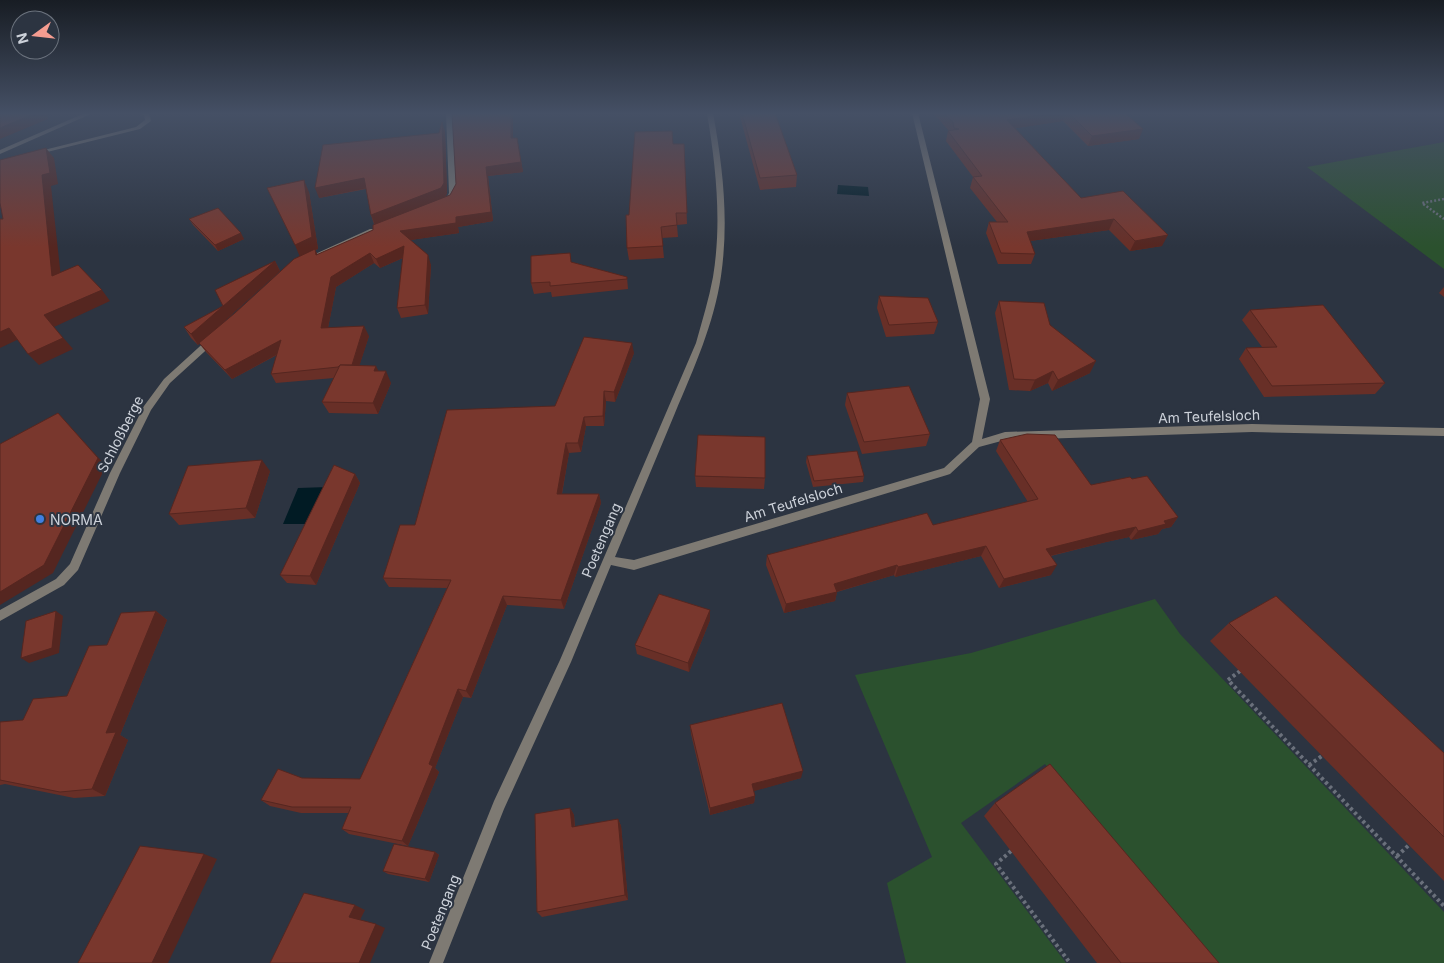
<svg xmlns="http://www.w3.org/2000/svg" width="1444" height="963" font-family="Inter,sans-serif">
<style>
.green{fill:#2b512e}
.water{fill:#011b24}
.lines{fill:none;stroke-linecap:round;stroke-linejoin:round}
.path-far1{stroke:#6a707b;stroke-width:2.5;stroke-dasharray:2 2;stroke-linecap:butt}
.path{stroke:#6a707b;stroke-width:4;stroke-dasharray:3 3;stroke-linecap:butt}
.lane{fill:#7e7a73;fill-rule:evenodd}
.street{fill:#7e7a73;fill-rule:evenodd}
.wall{fill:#682f27}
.shaded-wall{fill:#552620}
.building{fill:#79372d;stroke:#552620}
.shop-dot{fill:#3f7fe0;stroke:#2c3441;stroke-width:2}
.labels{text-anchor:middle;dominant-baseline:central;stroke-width:4;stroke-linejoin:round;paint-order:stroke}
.street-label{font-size:14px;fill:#cdd2da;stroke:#2c3441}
.poi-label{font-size:14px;fill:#cdd2da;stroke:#2c3441;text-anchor:start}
</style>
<rect width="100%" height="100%" fill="#2c3441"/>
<g class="green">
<path d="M1444,142V269L1307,167Z"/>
<path d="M1155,599L1180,634L1444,912V963H1213L1045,764L961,823L1066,963H906L887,883L932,857L855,675L971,653Z"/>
</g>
<g class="water">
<path d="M838,185L868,187L869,196L837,194Z"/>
<path d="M328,487L314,524H283L298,488Z"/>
</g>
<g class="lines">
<path class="path-far1" d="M1444,199L1422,203L1444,219"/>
<g class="path">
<path d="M1240,671L1228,680L1444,906"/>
<path d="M1309,765L1322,756"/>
<path d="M1011,851L996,864L1070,963"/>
<path d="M1397,856L1409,845"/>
</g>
<path class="lane" d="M140,113H149L151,121L140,129L35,155L32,153L136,127L145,120L144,115Z"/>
<g class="street">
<path d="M85,113H93L0,154V150Z"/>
<path d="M446,113H452L457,193L452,203H449L445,201L449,193Z"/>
<path d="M707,113H713C723,167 729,221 721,276C714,324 694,368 675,413C655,461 635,509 615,557L634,560L944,468L972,442L980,399L912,113H918L990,399L982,439L1005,432L1252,424L1444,428V436L1252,432L1005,440L979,447L950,474L947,475L634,570L611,565L571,662L504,809L443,963H429L494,801L560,660L696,343C702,321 709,299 713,277C722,222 716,167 707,113Z"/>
<path d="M370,229H376L377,231L309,262H306L302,260Z"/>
<path d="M212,337L216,340L215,342L170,383L151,410L120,473L78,570L64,585L0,621V610L56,579L70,564L110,473L144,406L164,379L209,338Z"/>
</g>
</g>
<g class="wall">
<path d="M452,113H513V138H517L523,172L488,176L493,221L458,227L459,233L410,240L431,265L428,314L401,318L397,308L403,258L380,268L374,263L336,287L328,328L369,336L359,366L379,371L391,383L378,414L329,413L322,402L334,378L276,383L271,374L277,355L232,379L206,352L199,343L198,345L191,338L184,327L223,306L275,261L280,271L211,333L235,313L300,256L309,192L318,249L315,250L318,255L373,230L374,224L371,215L366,189L319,198L439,133L442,122L445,132L447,193L445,197L450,195L456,184Z"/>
<path d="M739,113H775L797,175L796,187L760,190Z"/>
<path d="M936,113H1125L1139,139L1088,146L1063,121L1015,128L1081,198L1162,246L1130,251L1109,230L1030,241L1035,254L1031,264H998L986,233L989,222H997L970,188L973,177L946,141L948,131H949L935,115Z"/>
<path d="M673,144H684L687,224L677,225L678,237L662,238L664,258L629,260L627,248L629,215Z"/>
<path d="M189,219L244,239L218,251L193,225Z"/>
<path d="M570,253L571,262L627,277L628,289L552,297L551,292L534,294L531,283Z"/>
<path d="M1444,287V297L1439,293Z"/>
<path d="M879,296L938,322L934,334L886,337L877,308Z"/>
<path d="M999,301L1050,325L1090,373L1052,391L1048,383L1030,391L1009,390L995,313Z"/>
<path d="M1250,310L1385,383L1375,394L1264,397L1239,359L1246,348L1262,347L1242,320Z"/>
<path d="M634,353L615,402L606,401L604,426H586L581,452L569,453L562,494H599L601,503L564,609L507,605L471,698L463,697L435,768L439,772L408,846L349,834L342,829L349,813H301L270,806L261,800L302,778L360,779L447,588L389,587L383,578L415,525L555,406Z"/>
<path d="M847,393L930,434L926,446L862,454L845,405Z"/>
<path d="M1000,440L1091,485L1132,479L1178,517L1171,527L1162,529L1158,534L1131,540L1129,537L1106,542L1051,556V575L999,588L981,556L895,577L894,575L837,592L835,601L784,613L766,565L767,555L933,525L1028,502L996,451Z"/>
<path d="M807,456L864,476L863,482L813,487L806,462Z"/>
<path d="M270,471L255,518L179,525L169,514Z"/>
<path d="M355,474L360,483L316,585L287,583L280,575Z"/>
<path d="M695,476L765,478L764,489L696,487Z"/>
<path d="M710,610V620L689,672L637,654L635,645Z"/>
<path d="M156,611L167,620L120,735L128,740L105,796L74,798L5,784L0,785V722L23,720L67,696L107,645Z"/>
<path d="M1229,623L1444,753V881L1210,641Z"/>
<path d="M690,725L801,778L753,791L755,796L754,803L710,815L691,734Z"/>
<path d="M995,803L1219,963H1097L984,816Z"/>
<path d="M570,808L574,815L575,827L618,819L621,826L628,900L542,917L537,912Z"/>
<path d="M435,852L439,855L429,882L388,874L383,871Z"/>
</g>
<g class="shaded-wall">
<path d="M36,113H47L48,119L0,139V128Z"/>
<path d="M511,113H513V148L511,138Z"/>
<path d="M1054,113H1066L1063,121L1004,130L1007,120Z"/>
<path d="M442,122L445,132L447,193L445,199L375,225L371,215L441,188Z"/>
<path d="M1143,129L1139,139L1088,146L1092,136Z"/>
<path d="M517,138L523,172L488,176L493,221L458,227L459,233L404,241L400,231L456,217L486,167Z"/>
<path d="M46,148L54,158L58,184L51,186L62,287L52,276L42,175Z"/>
<path d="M364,178L368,188L319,198L315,188Z"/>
<path d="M304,180L309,192L318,249L315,250L320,259L300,257L295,245Z"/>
<path d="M1114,219L1109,230L1023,242L1027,232Z"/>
<path d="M241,233L244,239L218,251L215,245Z"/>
<path d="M1168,235L1162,246L1130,251L1135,241Z"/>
<path d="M404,246L407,256L380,268L376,259Z"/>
<path d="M370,253L374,263L336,287L326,338L321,328L331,277Z"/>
<path d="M428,255L431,265L428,314L425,305Z"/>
<path d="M275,261L280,271L198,345L191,334Z"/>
<path d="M102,290L110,301L54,327L73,349L39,365L28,354L44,315Z"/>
<path d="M364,326L369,336L356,376L352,366Z"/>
<path d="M9,328L19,339L0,348V332Z"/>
<path d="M281,340L287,349L232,379L225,370Z"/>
<path d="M632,343L634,353L615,402L614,392Z"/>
<path d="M1096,361L1090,373L1052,391L1058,380Z"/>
<path d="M376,366L382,378L374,371Z"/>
<path d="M386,371L391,383L378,414L373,403Z"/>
<path d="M1053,371L1048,383L1030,391L1035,380Z"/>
<path d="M604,391L606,401L604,426L603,416Z"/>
<path d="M58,413L106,466L53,573L0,605V592Z"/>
<path d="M584,417L586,426L581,452L578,443Z"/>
<path d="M566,443L569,453L560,503L557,494Z"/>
<path d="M262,460L270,471L255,518L246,508Z"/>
<path d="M355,474L360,483L316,585L310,576Z"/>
<path d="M599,494L601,503L564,609L561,600Z"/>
<path d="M1178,517L1171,527L1162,529L1158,534L1131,540L1138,531L1164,521Z"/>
<path d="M1136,527L1129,537L1106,542L1041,558L1046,549L1113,532Z"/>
<path d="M986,546L981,556L895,577L898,567Z"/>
<path d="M897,565L894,575L832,593L834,584Z"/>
<path d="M1057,565L1051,575L999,588L1004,579Z"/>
<path d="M837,592L835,601L784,613L786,604Z"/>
<path d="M503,596L507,605L471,698L466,691Z"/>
<path d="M710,610V620L689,672L688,663Z"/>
<path d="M56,611L63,616L59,653L29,663L21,658Z"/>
<path d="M156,611L167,620L120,735L128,740L105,796L92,789L106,733Z"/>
<path d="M458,689L463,697L435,768L439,772L408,846L402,841L429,764Z"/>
<path d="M803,771L801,778L751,792L752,784Z"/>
<path d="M755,796L754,803L710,815V808Z"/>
<path d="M570,808L574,815L575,834L572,827Z"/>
<path d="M618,819L621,826L628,900L625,895Z"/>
<path d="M435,852L439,855L429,882L425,879Z"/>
<path d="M204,854L217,859L168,963H152Z"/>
<path d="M355,905L365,910L359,922L349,917Z"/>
<path d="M376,924L385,928L370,963H359Z"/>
</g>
<g class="building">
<path d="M0,113H36L0,128Z"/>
<path d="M452,113H511V138H517L521,162L486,167L491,212L456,217V223L400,231L428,255L425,305L397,308L404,246L376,259L370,253L331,277L321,328L364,326L352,365H340L338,367L271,374L281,340L225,370L199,343L235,313L294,259L315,249L316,255L373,230V225L450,195L456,184Z"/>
<path d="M742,113H775L797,175L760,178Z"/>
<path d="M944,113H1054L1007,120L1081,198L1123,191L1168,235L1135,241L1114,219L1027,232L1035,254L1001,253L989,222H1008L973,177L982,176L948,131L959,129L954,128L953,122Z"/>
<path d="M1069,113H1125L1143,129L1092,136Z"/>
<path d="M442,122L444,183L441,188L371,215L364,178L315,188L323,145L439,133Z"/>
<path d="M672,131L673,144H684L687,213H676L677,225L661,227L663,246L627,248L626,215H629L635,132Z"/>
<path d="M46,148L50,173L42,175L52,276L78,265L102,290L44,315L63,338L28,354L9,328L0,332V219H3L0,203V160Z"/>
<path d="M304,180L312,237L295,245L267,188Z"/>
<path d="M218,208L241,233L215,245L189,219Z"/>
<path d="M570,253L571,262L627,277V279L550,286V282L531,283V256Z"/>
<path d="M275,261L191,334L184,327L223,306L215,290Z"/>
<path d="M879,296L928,298L938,322L889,325Z"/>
<path d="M999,301L1044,303L1050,325L1096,361L1058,380L1053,371L1035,380L1014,379Z"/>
<path d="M1323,305L1385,383L1272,386L1246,348L1277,347L1250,310Z"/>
<path d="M584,337L632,343L614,392L604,391L603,416L584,417L578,443H566L557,494H599L561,600L503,596L466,691L458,689L429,764L433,766L402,841L342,829L351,807H292L261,800L278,769L302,778L360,779L451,580L383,578L400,525H415L447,410L555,406Z"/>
<path d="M340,365L376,366L374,371H386L373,403L322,402Z"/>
<path d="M909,386L930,434L864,442L847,393Z"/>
<path d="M58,413L98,458L44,565L0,592V444Z"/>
<path d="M1027,434L1055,435L1091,485L1130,477L1132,479L1147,476L1178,517L1164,521L1166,524L1138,531L1136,527L1113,532L1046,549L1057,565L1004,579L986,546L898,567L897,565L834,584L837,592L786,604L767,555L927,513L933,525L1038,499L1000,440Z"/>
<path d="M698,435L765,437V478L695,476Z"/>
<path d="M857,451L864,476L814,481L807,456Z"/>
<path d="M262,460L246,508L169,514L188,466Z"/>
<path d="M334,465L355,474L310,576L280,575Z"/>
<path d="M659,594L710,610L688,663L635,645Z"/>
<path d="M1276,596L1444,753V837L1229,623Z"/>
<path d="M56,611L52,648L21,658L26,621Z"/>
<path d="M156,611L106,733L116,732L92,789L60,792L0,780V722L23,720L33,699L67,696L89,646L107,645L121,613Z"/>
<path d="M782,703L803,771L752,784L755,796L710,808L690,725Z"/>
<path d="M1050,764L1219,963H1121L995,803Z"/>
<path d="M570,808L572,827L618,819L625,895L537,912L535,814Z"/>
<path d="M394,844L435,852L425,879L383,871Z"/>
<path d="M140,846L204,854L152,963H78Z"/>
<path d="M304,893L355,905L349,917L376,924L359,963H270Z"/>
</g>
<linearGradient id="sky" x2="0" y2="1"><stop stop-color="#181d24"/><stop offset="0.46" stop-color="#455065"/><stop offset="1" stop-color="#455065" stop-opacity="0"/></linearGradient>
<rect width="1444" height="247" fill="url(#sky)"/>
<circle class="shop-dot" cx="40" cy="519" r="5"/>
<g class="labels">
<g class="street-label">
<text transform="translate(1209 416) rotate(-2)">Am Teufelsloch</text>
<text transform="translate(120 434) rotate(-63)">Schloßberge</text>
<text transform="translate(793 502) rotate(-17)">Am Teufelsloch</text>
<text transform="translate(601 540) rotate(-67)">Poetengang</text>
<text transform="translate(440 912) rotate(-68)">Poetengang</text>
</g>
<g class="poi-label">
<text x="50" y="519">NORMA</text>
</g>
</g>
<g transform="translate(35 35) rotate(255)"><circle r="24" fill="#2c3441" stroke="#6c737e"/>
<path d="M0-4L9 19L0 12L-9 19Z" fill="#f59c90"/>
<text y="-8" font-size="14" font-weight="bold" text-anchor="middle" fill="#cdd2da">N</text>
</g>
</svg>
